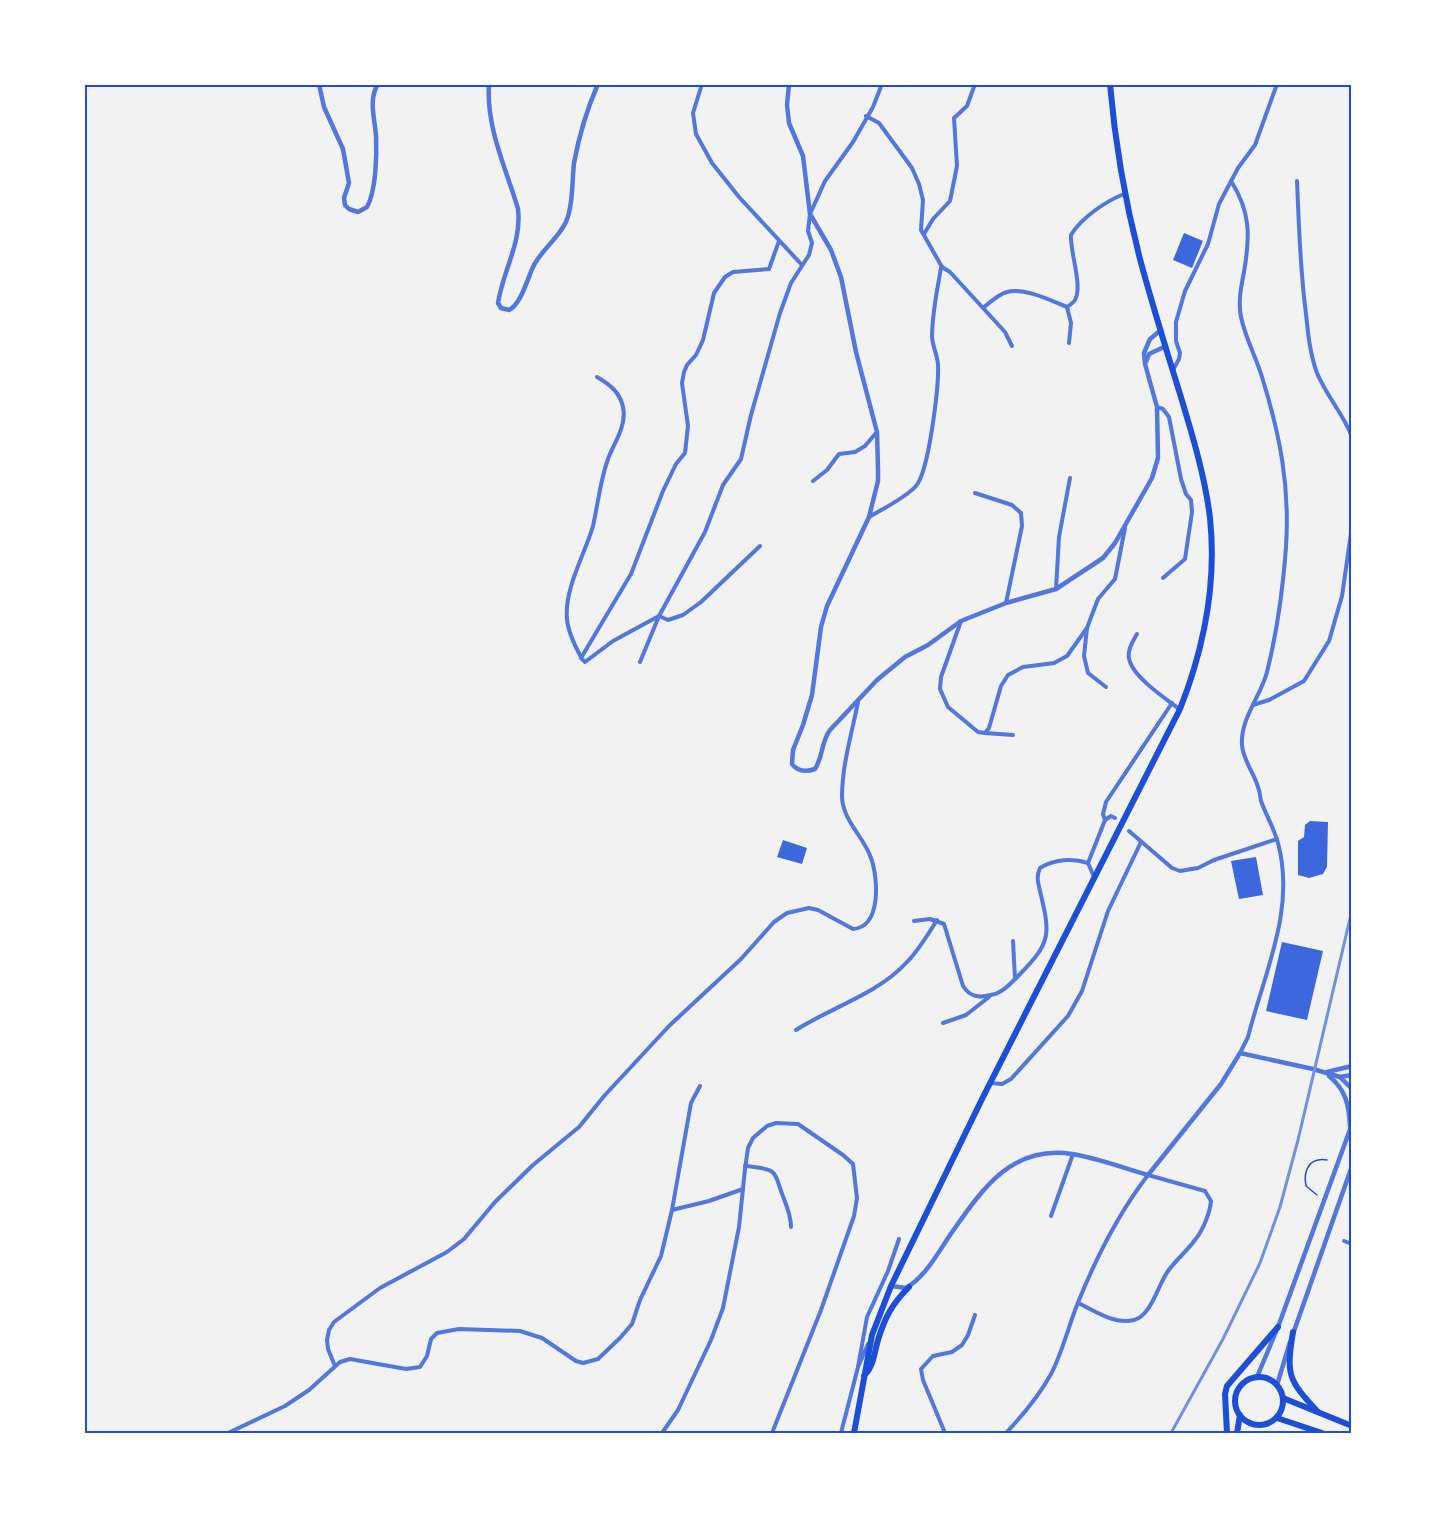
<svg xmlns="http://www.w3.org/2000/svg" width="1436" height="1517" font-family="'Golos Text',sans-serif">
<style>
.building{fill:#3d67dc}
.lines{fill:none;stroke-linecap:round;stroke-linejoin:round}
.path{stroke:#1d4ed8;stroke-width:1.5}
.minor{stroke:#5277de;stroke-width:4}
.tertiary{stroke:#5277de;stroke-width:4.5}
.primary{stroke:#1d4ed8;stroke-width:6}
.rail{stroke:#7290e2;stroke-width:3}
.neatline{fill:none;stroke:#1d4ed8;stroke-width:2}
</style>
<rect width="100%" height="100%" fill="#f2f2f2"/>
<g class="building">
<path d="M1184,233L1203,241L1192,268L1173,260Z"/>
<path d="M1310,821L1328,822L1327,867L1323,874L1309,878L1298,875V841L1304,837L1305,825Z"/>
<path d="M783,840L807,848L802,864L777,857Z"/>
<path d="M1256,857L1263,895L1239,899L1231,861Z"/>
<path d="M1282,942L1323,951L1307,1020L1266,1011Z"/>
</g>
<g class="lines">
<path class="path" d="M1317,1195L1306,1186C1303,1171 1309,1157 1327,1160"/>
<g class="minor">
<path d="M702,84L693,113L696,134L712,163L739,197L802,265"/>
<path d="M866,116L879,123L912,168L919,184L923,200L921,230L942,267"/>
<path d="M1231,181C1251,212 1250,237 1244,272C1241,287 1238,302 1241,317C1245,337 1256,357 1262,377C1280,435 1290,486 1286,547C1283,588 1277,632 1267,672C1261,696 1240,719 1242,745C1243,760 1254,773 1258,787C1260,792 1260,796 1261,801C1266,815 1274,828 1278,843C1296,910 1264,973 1248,1037L1240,1053"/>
<path d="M1297,181C1299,226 1300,270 1306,314C1308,334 1310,354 1317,373C1327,397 1343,413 1352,437"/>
<path d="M924,234L933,219L950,201L957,166L954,118L967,106L975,84"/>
<path d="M983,308L1005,332L1012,346"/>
<path d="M1069,343L1071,323L1067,307C1070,305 1073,303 1075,300C1083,286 1070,253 1071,235C1081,218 1106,201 1124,194"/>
<path d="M1173,370L1179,359L1180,353L1176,341V322L1185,291L1208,244L1219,204L1238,168L1255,145L1277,84"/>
<path d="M1157,407L1163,409L1169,417L1181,479L1186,494L1191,500L1192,512L1185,559L1163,578"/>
<path d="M813,481L827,470L839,454L855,452L865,446L876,433"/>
<path d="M975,493L1012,505L1021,513L1022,526L1006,603"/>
<path d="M869,517C884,508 904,499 916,486C929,471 939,386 938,364C937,355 933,347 932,337C932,314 937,291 941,268L942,267L950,272L983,308C990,302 999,294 1007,292C1024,287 1052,301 1067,307"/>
<path d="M760,546L701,602L683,615L668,620L659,616L613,641L585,662L581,658L631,574L663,491L676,464L685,453L688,426L682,383L684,372L687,365L696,355L703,340L714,293L725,277L733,272L769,269L779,241"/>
<path d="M1056,589L1059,537L1070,478"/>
<path d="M961,621L941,677L940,689L948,707L978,732L985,733L989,728L1001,686L1008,675L1023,667L1054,663L1067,656L1087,628"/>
<path d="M1137,634C1132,643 1126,652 1130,662C1136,679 1165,698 1179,709"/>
<path d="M581,657C575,646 568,632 567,619C564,589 585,554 593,526C598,504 600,481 608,459C614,443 627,426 623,407C620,392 609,384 597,377"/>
<path d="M640,662L659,616L705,532L723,485L741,459L751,415L780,313L791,283L809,255L812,243L808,231L810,214L825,181L853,142L873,107L882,84"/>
<path d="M1106,687L1088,673L1084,656L1087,628L1098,599L1115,579L1125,528"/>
<path d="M1253,705L1269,700L1304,681L1329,641L1342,596L1352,526"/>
<path d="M985,733L1013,735"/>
<path d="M1105,820L1103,814L1106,802L1172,703"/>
<path d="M1129,831L1172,868L1180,871L1198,868L1214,860L1277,839"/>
<path d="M1088,863L1105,820L1111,816L1115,818"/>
<path d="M914,921L930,919L944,924L963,986C970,997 979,998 991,995C1003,993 1012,982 1020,974C1052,942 1050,933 1040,891C1038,882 1036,877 1040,868C1054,859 1073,858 1088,863L1094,877"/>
<path d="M1013,941L1015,979"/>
<path d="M943,1023L966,1015L989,997"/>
<path d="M796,1030C832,1007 878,994 907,962C919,950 928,934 937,920"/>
<path d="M990,1083L1002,1084L1011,1079L1068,1016L1082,991L1108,911L1141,842"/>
<path d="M745,1166C780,1169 773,1171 784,1199C788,1209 791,1217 791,1227"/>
<path d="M672,1210L709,1201L743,1189"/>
<path d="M1051,1216L1073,1154"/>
<path d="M1344,1241L1352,1244"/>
<path d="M335,1366L328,1349L327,1340L329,1330L334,1322L380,1288L447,1252L464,1239L495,1202L533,1165L579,1127L605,1095L669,1026L741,959L774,922L787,913L809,908L818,910L853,929C882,927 878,877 871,858C864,837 843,821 842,797C842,765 852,733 858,702"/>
<path d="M858,1367L867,1317L888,1271L899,1239"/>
<path d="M228,1433L285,1406L309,1390L340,1362L350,1359L406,1369L420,1367L427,1356L431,1339L437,1333L459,1329L520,1331L542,1338L576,1361L583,1363L598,1359L620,1338L632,1324L640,1300L661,1256L672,1210L691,1103L700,1086"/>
<path d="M662,1433L678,1410L711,1340L723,1308L739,1227L745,1169L748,1148L753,1138L767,1126L776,1123L798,1124L843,1155L853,1164L857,1198L854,1216L821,1310L772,1433"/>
<path d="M841,1433L858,1367L868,1344"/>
<path d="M945,1433L923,1380L921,1369L933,1356L952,1352L962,1345L968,1335L975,1315"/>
<path d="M1006,1433C1023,1415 1039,1396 1051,1374C1062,1353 1068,1328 1077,1305C1095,1260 1118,1214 1148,1175L1205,1191L1211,1201C1210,1213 1203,1230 1195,1240C1187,1251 1176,1260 1168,1271C1158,1285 1151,1316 1134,1320C1114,1325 1096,1311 1078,1303"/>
</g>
<g class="tertiary">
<path d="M319,84L324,107L343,149L349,183L344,198L345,205L349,209L358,212L367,207C376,191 377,155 376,136C375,119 368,100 378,84"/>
<path d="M489,84C486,128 506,168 518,209C522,243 503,270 498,303L501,308L509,310C521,304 527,280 533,267C541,250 558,239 566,222C573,205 572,182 574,163C579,136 587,109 598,84"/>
<path d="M789,84L787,105L789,123L803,156L810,214L831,250L841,277L856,352L877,432L878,469V481L869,517L827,606L821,627L812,695L803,725L793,750L792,764C798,772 806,772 815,769C823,757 821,742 830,730L877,680L905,657L928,645L961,621L1006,603L1056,589L1103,558L1115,543L1152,478L1158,458L1157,407L1145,364L1144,353L1150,339L1161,330"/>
<path d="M1146,362L1149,354L1166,346"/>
<path d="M1327,1072L1352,1066"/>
<path d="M1329,1076C1346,1090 1349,1105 1350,1126"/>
<path d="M1340,1077L1352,1089"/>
<path d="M891,1286L906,1288C925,1277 938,1253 950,1235C981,1191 1011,1144 1072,1154C1098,1158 1123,1168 1148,1175L1221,1084L1240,1053L1313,1069L1340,1077L1352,1075"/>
<path d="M1293,1334L1352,1166"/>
<path d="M1257,1377L1278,1327L1352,1124"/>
<path d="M1277,1385L1290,1342"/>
</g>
<g class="primary">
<path d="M1293,1332C1286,1375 1288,1380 1318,1412"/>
<path d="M864,1376C874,1366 874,1353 878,1340C885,1317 892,1304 909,1287"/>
<circle cx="1259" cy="1401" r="24"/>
<path d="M1283,1398L1352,1426"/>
<path d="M1277,1418L1322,1433"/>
<path d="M854,1433L872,1335L891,1286L983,1097L1180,709C1204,648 1217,584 1210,518C1205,476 1192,434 1180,394C1166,349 1152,304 1140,259C1125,201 1115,143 1110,84"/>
<path d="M1227,1433L1225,1394L1227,1386L1278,1327"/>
<path d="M1237,1433L1240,1415"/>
</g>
<path class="rail" d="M1171,1433L1223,1339L1260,1263L1280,1207L1298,1140L1352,910"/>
</g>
<rect width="1436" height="1517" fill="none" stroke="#ffffff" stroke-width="171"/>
<rect x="86" y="86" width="1264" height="1346" class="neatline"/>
</svg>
